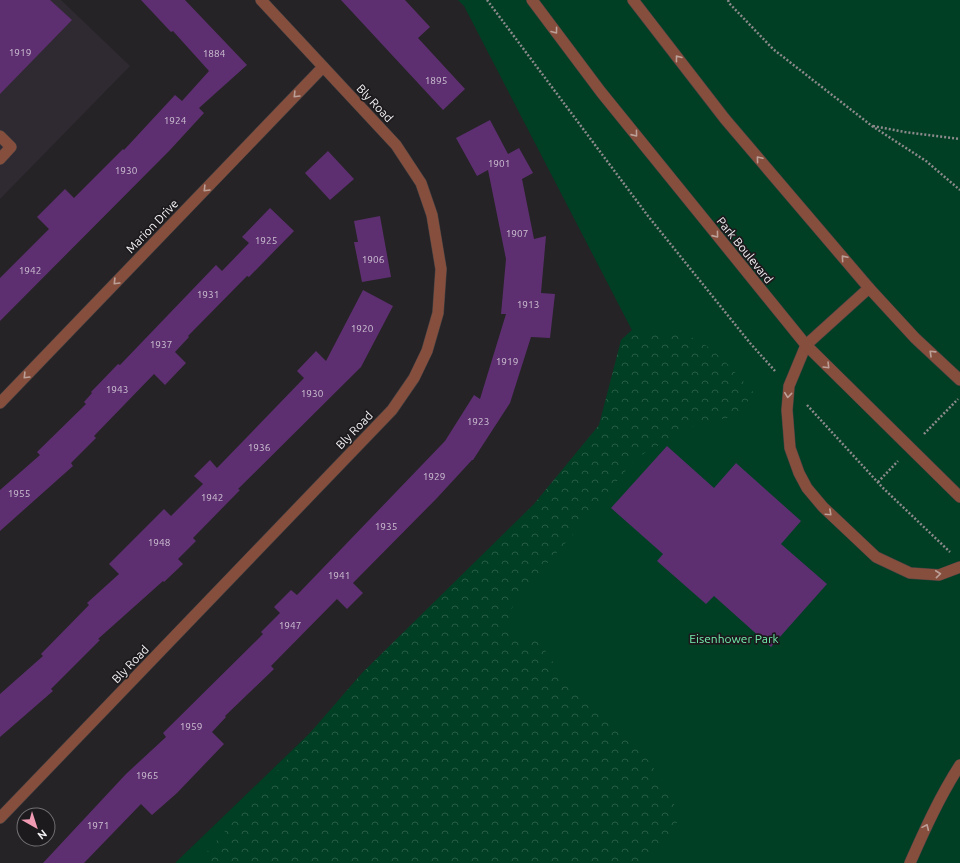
<svg xmlns="http://www.w3.org/2000/svg" width="960" height="863" font-family="Ubuntu,sans-serif">
<style>
.built{fill:#2f2931}
.green{fill:#003f24}
.forest{fill:url(#forest-crowns)}
.building{fill:#5d2f70}
.lines{fill:none;stroke-linecap:round;stroke-linejoin:round}
.service-casing{stroke:#424043;stroke-width:12}
.minor-casing{stroke:#424043;stroke-width:12}
.tertiary-casing{stroke:#424043;stroke-width:12}
.path{stroke:#8c8a8d;stroke-width:2.5;stroke-dasharray:2 2;stroke-linecap:butt}
.service{stroke:#854e3d;stroke-width:11}
.minor{stroke:#854e3d;stroke-width:11}
.tertiary{stroke:#854e3d;stroke-width:11}
.oneway{stroke:#bca098}
.labels{text-anchor:middle;dominant-baseline:central;stroke-width:3.5;stroke-linejoin:round;paint-order:stroke}
.number-label{font-size:10px;fill:#cec1d3}
.street-label{font-size:12px;fill:#f4f2f4;stroke:#1c1a1d}
.park-label{font-size:12px;fill:#74f1b0;stroke:#1c1a1d}
</style>
<defs>
<pattern id="forest-crowns" width="20" height="18" patternUnits="userSpaceOnUse"><rect width="20" height="18" fill="#003f24"/><path d="M2 6a3 3 0 1 1 6 0M12 15a3 3 0 1 1 6 0" fill="none" stroke="#265b44"/></pattern>
</defs>
<rect width="100%" height="100%" fill="#252326"/>
<path class="built" d="M0,0H61L130,66L0,199Z"/>
<path class="green" d="M458,0H960V863H175L664,392L464,6Z"/>
<path class="forest" d="M632,330C649,331 677,331 693,338C717,349 736,374 754,393L737,416L697,424L636,458L577,530L515,599L505,631L521,640H538L561,674L633,739L673,796L677,824L664,847L645,863H200V860L362,673L534,504L599,425L621,340Z"/>
<g class="building">
<path d="M0,0H50L72,20L0,94Z"/>
<path d="M141,0H185L247,65L199,108L204,113L170,150L0,321V278L49,229L37,217L65,189L74,198L123,149L124,150L175,95L182,101L209,71L173,31L171,32Z"/>
<path d="M341,0H405L430,27L418,38L465,89L443,110Z"/>
<path d="M490,120L508,154L519,148L533,173L522,179L534,239L546,236L541,293L555,294L550,338L531,337L510,403L473,460H472L437,498L353,583L363,593L347,609L337,599L271,666L274,669L225,716L226,717L212,732L224,744L177,793L152,815L141,804L84,863H43L126,774L166,737L163,733L263,634L261,632L280,613L274,607L291,590L297,595L445,441L474,395L480,399L506,314H501L506,259L488,170L477,176L456,138Z"/>
<path d="M328,151L354,179L330,200L305,173Z"/>
<path d="M270,208L294,231L249,277L247,276L188,336L189,337L175,352L186,363L165,385L154,374L94,436L96,438L71,463L73,466L0,531V490L40,455L37,452L86,404L84,402L92,393L91,392L118,364L120,365L216,265L222,271L249,243L242,237Z"/>
<path d="M380,216L391,277L362,282L354,242H358L354,221Z"/>
<path d="M363,290L393,306L361,367L238,489L240,490L193,538L196,541L178,559L183,564L164,582L163,581L98,639L100,640L51,689L53,691L0,737V694L43,656L41,654L89,605L87,603L119,574L109,564L164,509L171,516L203,484L194,476L210,460L217,468L304,378L297,371L316,351L326,361Z"/>
<path d="M667,446L714,488L736,463L801,521L781,544L827,584L771,647L714,596L706,604L657,561L663,554L611,508Z"/>
</g>
<g class="lines">
<defs>
<g id="service">
<path d="M0,136L11,147L0,159"/>
<path d="M806,345L789,386L787,410L790,448L799,473L807,488L823,507L876,557L910,573L939,575L960,567"/>
<path d="M910,863C925,829 940,796 960,765"/>
</g>
<g id="minor">
<path d="M806,345L869,288"/>
<path d="M0,403L323,67"/>
<path d="M0,818L392,410L414,378L427,351L438,313L441,269L432,215L421,183L396,145L261,0"/>
</g>
<g id="tertiary">
<path d="M532,0L601,92L806,345L960,497"/>
<path d="M633,0L725,119L869,288L915,338L960,380"/>
</g>
</defs>
<use href="#service" class="service-casing"/>
<use href="#minor" class="minor-casing"/>
<use href="#tertiary" class="tertiary-casing"/>
<g class="path">
<path d="M487,0L648,216L750,343L775,371"/>
<path d="M728,0L729,3L773,49L872,126L926,161L960,190"/>
<path d="M873,126L905,132L960,139"/>
<path d="M807,405L883,488L950,552"/>
<path d="M924,434L958,399"/>
<path d="M878,482L898,461"/>
</g>
<use href="#service" class="service"/>
<use href="#minor" class="minor"/>
<use href="#tertiary" class="tertiary"/>
</g>
<defs><path id="oneway-chevron" d="M-2-3.5L2.5 0L-2 3.5" fill="none" stroke-width="1.6" stroke-linecap="round" stroke-linejoin="round"/></defs>
<g class="oneway">
<use href="#oneway-chevron" transform="translate(555 31) rotate(53)"/>
<use href="#oneway-chevron" transform="translate(678 58) rotate(-128)"/>
<use href="#oneway-chevron" transform="translate(296 95) rotate(134)"/>
<use href="#oneway-chevron" transform="translate(635 134) rotate(51)"/>
<use href="#oneway-chevron" transform="translate(759 159) rotate(-130)"/>
<use href="#oneway-chevron" transform="translate(206 189) rotate(134)"/>
<use href="#oneway-chevron" transform="translate(716 235) rotate(51)"/>
<use href="#oneway-chevron" transform="translate(844 258) rotate(-131)"/>
<use href="#oneway-chevron" transform="translate(116 282) rotate(134)"/>
<use href="#oneway-chevron" transform="translate(932 353) rotate(-136)"/>
<use href="#oneway-chevron" transform="translate(827 366) rotate(45)"/>
<use href="#oneway-chevron" transform="translate(26 376) rotate(134)"/>
<use href="#oneway-chevron" transform="translate(788 395) rotate(96)"/>
<use href="#oneway-chevron" transform="translate(829 513) rotate(43)"/>
<use href="#oneway-chevron" transform="translate(938 574) rotate(-6)"/>
<use href="#oneway-chevron" transform="translate(926 827) rotate(-66)"/>
</g>
<g class="labels">
<g class="number-label">
<text x="20" y="52">1919</text>
<text x="214" y="53">1884</text>
<text x="436" y="80">1895</text>
<text x="175" y="120">1924</text>
<text x="499" y="163">1901</text>
<text x="126" y="170">1930</text>
<text x="517" y="233">1907</text>
<text x="266" y="240">1925</text>
<text x="373" y="259">1906</text>
<text x="30" y="270">1942</text>
<text x="208" y="294">1931</text>
<text x="528" y="304">1913</text>
<text x="362" y="328">1920</text>
<text x="161" y="344">1937</text>
<text x="507" y="361">1919</text>
<text x="117" y="389">1943</text>
<text x="312" y="393">1930</text>
<text x="478" y="421">1923</text>
<text x="259" y="447">1936</text>
<text x="434" y="476">1929</text>
<text x="19" y="493">1955</text>
<text x="212" y="497">1942</text>
<text x="386" y="526">1935</text>
<text x="159" y="542">1948</text>
<text x="339" y="575">1941</text>
<text x="290" y="625">1947</text>
<text x="191" y="726">1959</text>
<text x="147" y="775">1965</text>
<text x="98" y="825">1971</text>
</g>
<g class="street-label">
<text transform="translate(375 103) rotate(47)">Bly Road</text>
<text transform="translate(152 226) rotate(-46)">Marion Drive</text>
<text transform="translate(745 250) rotate(51)">Park Boulevard</text>
<text transform="translate(354 430) rotate(-46)">Bly Road</text>
<text transform="translate(130 664) rotate(-46)">Bly Road</text>
</g>
<g class="park-label">
<text x="734" y="638">Eisenhower Park</text>
</g>
</g>
<g transform="translate(36 827) rotate(141)"><circle r="19" fill="#1c1a1d" stroke="#727073"/>
<path d="M0-3L7 15L0 10L-7 15Z" fill="#f19ab3"/>
<text y="-6" font-size="11" font-weight="bold" text-anchor="middle" fill="#f4f2f4">N</text>
</g>
</svg>
